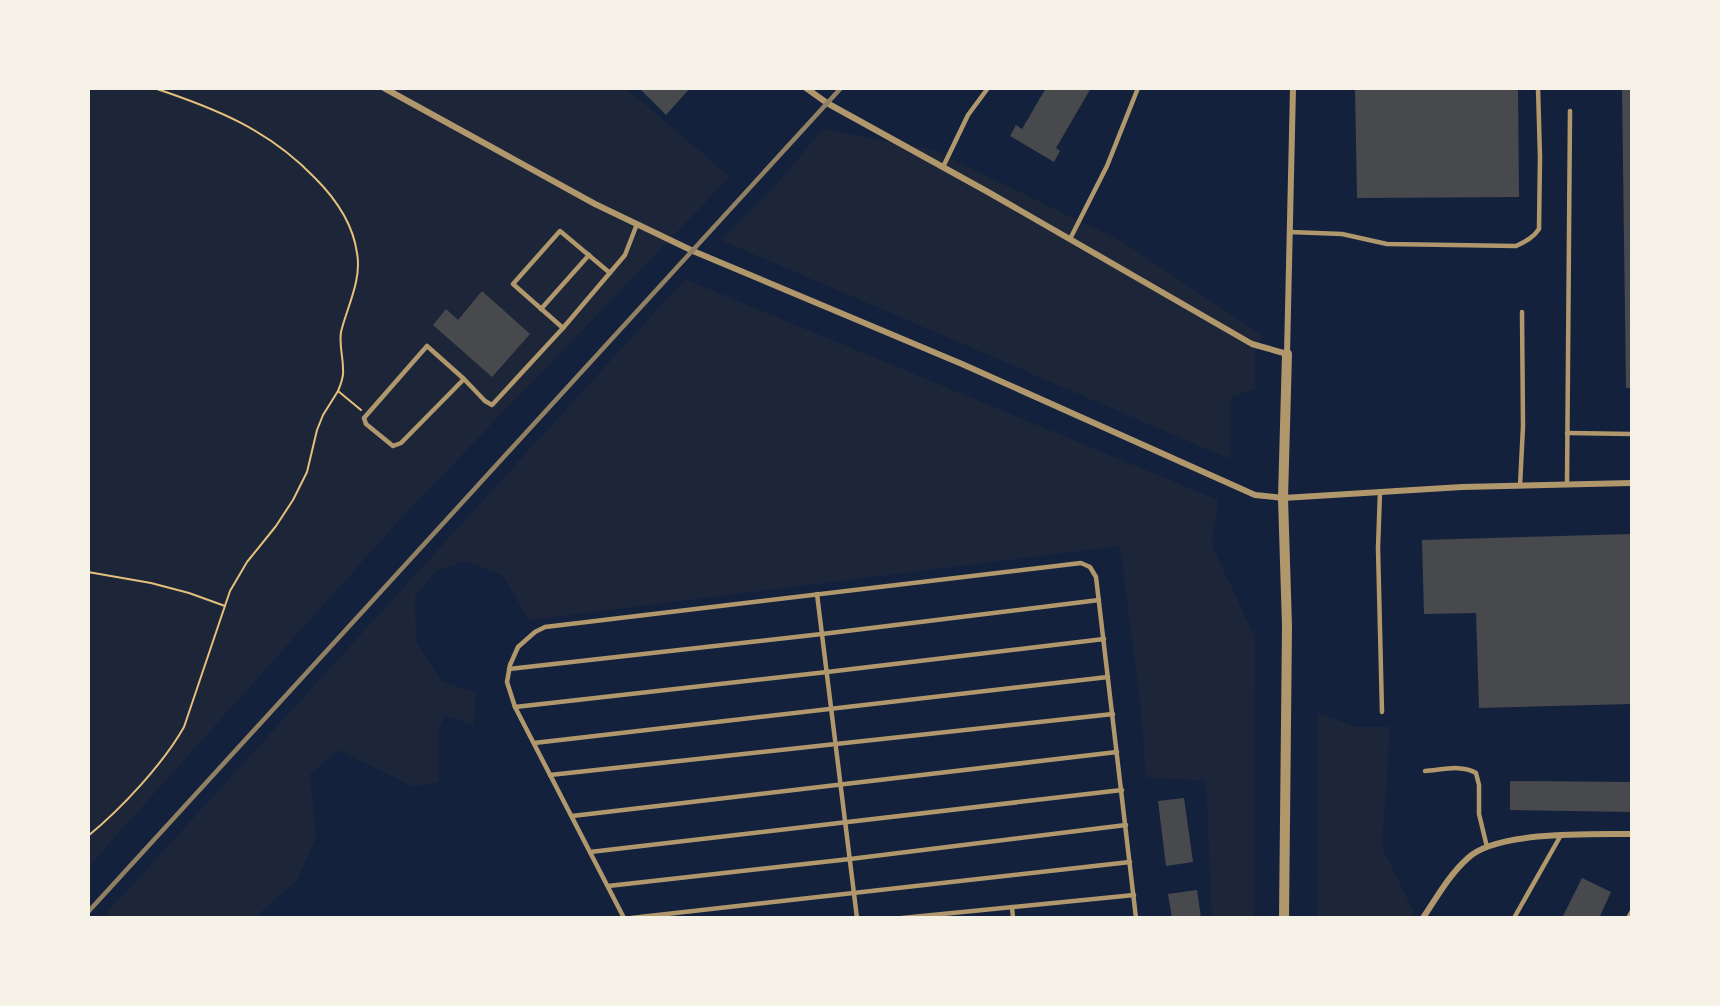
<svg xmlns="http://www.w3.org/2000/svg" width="1720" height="1006" font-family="'Fira Sans Condensed',sans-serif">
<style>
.green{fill:#1d2539}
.building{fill:#48494c}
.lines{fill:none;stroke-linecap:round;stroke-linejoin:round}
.path{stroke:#e5c07b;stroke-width:2}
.service{stroke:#b1986c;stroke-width:4.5}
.minor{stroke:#b1986c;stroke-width:6}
.tertiary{stroke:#b1986c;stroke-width:10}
.rail{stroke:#918062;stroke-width:4.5}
</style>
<rect width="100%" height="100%" fill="#14213d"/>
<g class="green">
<path d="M89,89H627L730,177L405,514L89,866Z"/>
<path d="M823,129L933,150L1123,242L1263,336L1255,351V389L1231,397L1230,459L721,240L776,185Z"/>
<path d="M685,279L1218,500L1212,545L1255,638L1254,917H1212L1206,781L1146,777L1141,710L1120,546L529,620L502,575L465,561L436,571L415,596L416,641L441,681L476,693L473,725L445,715L438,730L439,781L414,787L338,750L310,774L316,838L297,880L255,917H103Z"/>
<path d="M1318,713L1356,727H1390L1382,847L1416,917H1318Z"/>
</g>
<g class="building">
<path d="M639,88H690L666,115Z"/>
<path d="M1046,88H1091L1056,148L1060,151L1054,162L1010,136L1016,125L1022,129Z"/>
<path d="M1355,88H1518L1519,197L1357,198Z"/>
<path d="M1622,88H1632V388H1626Z"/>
<path d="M482,291L530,334L492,377L433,325L446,309L458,320Z"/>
<path d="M1632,534V704L1479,708L1476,613L1424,614L1422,540Z"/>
<path d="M1510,781L1632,782V812L1510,810Z"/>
<path d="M1184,798L1193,862L1166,866L1158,801Z"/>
<path d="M1582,878L1611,892L1599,918H1562Z"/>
<path d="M1197,890L1201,918H1172L1168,894Z"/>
</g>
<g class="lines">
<g class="path">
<path d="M154,88C217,109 269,130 315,178C335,198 353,224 357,253C362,280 347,307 341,332C339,345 343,356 343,369C344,376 341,384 338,391L361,410"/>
<path d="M88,572L151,583L189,593L225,606"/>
<path d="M88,836C122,808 163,764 184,727L230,591L247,562L276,526L293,500L307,472L317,430L323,415L338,391"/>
</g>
<g class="service">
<path d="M943,167L968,115L988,88"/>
<path d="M1290,232L1342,234L1387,244L1516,246C1526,241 1533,238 1539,229L1540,157L1538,88"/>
<path d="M1070,239L1107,166L1138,88"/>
<path d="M610,273L560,231L513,284L563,328L625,255L637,224"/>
<path d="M541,309L589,255"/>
<path d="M464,379L401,443L393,446L366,424L364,418L427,346L464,379L485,401L492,405L563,328"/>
<path d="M1567,433L1632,434"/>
<path d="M1567,485L1570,111"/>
<path d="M1520,486L1523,426L1522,312"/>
<path d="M1380,492L1378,548L1382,712"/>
<path d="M817,594L857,918"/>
<path d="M509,669L822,634L1099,600"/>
<path d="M515,707L827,672L1104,639"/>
<path d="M534,743L1108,677"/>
<path d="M1425,771C1441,770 1462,764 1476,773L1479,785V814L1487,847"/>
<path d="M550,775L1113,714"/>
<path d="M572,816L1117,752"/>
<path d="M590,852L1122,790"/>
<path d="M608,886L850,859L1126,825"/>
<path d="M1012,907L1013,918"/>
<path d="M624,918L515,707L507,682L510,665L518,647L535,632L545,627L1081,563L1090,567L1096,577L1136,918"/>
<path d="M631,918L1130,862"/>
<path d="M902,918L1134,895"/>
<path d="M1514,918L1561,835"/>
<path d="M1628,918L1632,911"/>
</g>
<g class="minor">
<path d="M384,88L595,204L693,251L962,364L1255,495L1283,498L1462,487L1632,483"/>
<path d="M806,88L827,103L988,192L1252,344L1287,354L1293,88"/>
<path d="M1423,918C1437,897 1449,875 1468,858C1496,831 1593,834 1632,834"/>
</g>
<path class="tertiary" d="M1284,918L1287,626L1283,498L1287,354"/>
<path class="rail" d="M88,912L841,88"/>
</g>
<rect width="1720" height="1006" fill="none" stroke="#f6f1e7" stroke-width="180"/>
</svg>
